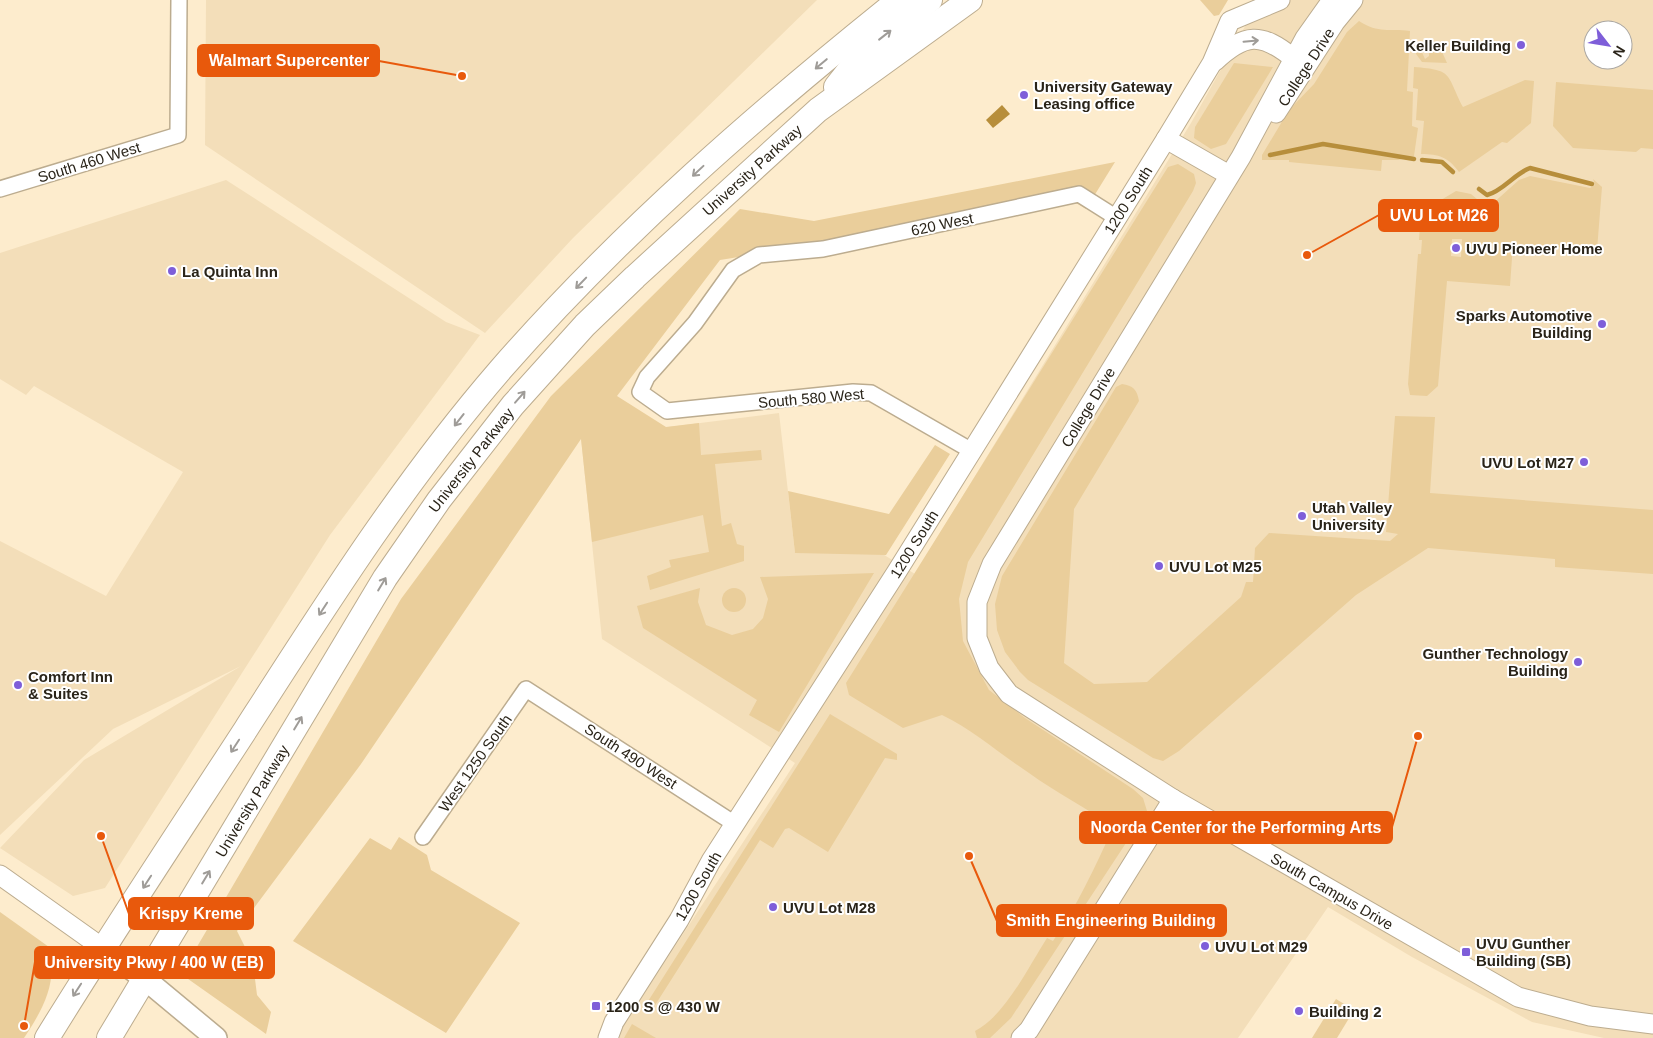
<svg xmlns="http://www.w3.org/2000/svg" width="1653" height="1038" font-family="Arial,sans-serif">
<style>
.built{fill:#f3deb9;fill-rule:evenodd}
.green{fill:#eace9b;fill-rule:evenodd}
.water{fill:#b78e3b}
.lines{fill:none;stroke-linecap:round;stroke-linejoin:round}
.stream{stroke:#b78e3b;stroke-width:4.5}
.minor-casing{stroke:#bcac8f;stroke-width:18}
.tertiary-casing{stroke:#bcac8f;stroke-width:21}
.secondary-casing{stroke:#bcac8f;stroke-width:24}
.primary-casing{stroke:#bcac8f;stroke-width:26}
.minor{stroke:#fff;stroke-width:15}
.tertiary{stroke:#fff;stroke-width:19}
.secondary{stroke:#fff;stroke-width:21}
.primary{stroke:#fff;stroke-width:24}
.oneway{stroke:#9f9c98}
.poi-dot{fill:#7e5ed9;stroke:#fff;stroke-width:2}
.labels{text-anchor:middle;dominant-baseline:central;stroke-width:4;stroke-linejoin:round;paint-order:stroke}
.poi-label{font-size:15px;font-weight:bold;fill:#2a2419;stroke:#fff;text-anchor:start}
.street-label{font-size:15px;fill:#2a2419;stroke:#fff}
.leader{fill:none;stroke:#e8590c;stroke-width:2}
.callout-dot{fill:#e8590c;stroke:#fff;stroke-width:2}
.callout{fill:#e8590c;stroke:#e8590c;stroke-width:2}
.callout-label{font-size:16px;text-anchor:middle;font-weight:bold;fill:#fff}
</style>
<rect width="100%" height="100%" fill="#fdeccd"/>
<g class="built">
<path d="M206,0H817L573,238L485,333L205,145Z"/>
<path d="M1278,0H1653V1038H1604L1532,1022L1412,957L1328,907L1238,1038H615L795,763L602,639L581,438L779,413L795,553H881L915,574L1191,123L1248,21ZM1593,30H1623V60H1593Z"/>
<path d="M226,180L446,322L480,335L330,535L105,888L73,896L0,848L84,760L241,666L113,729L0,835V541L106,596L183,472L34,386L26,395L0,379V253Z"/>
</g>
<g class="green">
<path d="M1200,0H1228L1219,15L1214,16Z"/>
<path d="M1359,21C1379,34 1389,28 1410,31L1407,91L1413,92L1412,126L1418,128L1414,156L1398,160H1382L1381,171L1289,162V160H1262V155L1289,110L1314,84L1347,32Z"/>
<path d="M1417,41L1425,59L1429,56V52L1438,49L1439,45L1447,63L1422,62L1416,54Z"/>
<path d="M1234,63L1273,67L1226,144L1211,149L1194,138L1195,127Z"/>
<path d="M1414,67C1454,70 1446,74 1463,107L1525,80L1534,81L1531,123L1507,143L1502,142L1459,172C1448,157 1439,154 1421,154L1424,121L1416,120L1418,89L1413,88Z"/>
<path d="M1556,82L1653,90V149L1641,148L1636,152L1573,148L1553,126Z"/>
<path d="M1115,162L1086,209L1076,203L720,260L617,396L666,427L699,423L701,455L761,450L762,460L715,464L722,526L731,523L737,544L744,546V561L650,590L647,576L671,567L669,560L709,552L703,515L592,542L581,439L361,764L237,931L253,963L257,995L271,1012L266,1034L181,974L401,599L551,396L740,209L814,221Z"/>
<path d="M1178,164L1194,174L1196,183L1193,191L968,562L959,599L963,641L989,690L1025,718L1133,789L1143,798L1147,811L1011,1018L990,1038H977L975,1031C1005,1016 1029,966 1047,938L1053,941C1077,906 1095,867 1113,828C1087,807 1056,793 1029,773C1000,754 973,730 942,715L903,728L849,695L846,683L1168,167Z"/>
<path d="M1530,176L1590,188L1595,185L1593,179L1602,187L1597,250L1513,244L1510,286L1447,281L1438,386L1427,396L1410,395L1408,384L1418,254H1421L1422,240H1419L1421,212L1456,191L1471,194L1484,205H1491L1519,180ZM1452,239H1462L1461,257L1451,256Z"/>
<path d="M1122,384C1133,386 1137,389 1139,401L1074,509L1064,663L1094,684L1147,682L1241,597L1246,582H1253L1255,548L1269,533L1390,541L1398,534L1386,532L1395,416L1435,417L1430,493L1653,510V574L1555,567V559L1428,548L1356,595L1179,751L1163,761L1153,758L1028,680L1020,672L1005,652L997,630L995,604L1002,576L1116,387Z"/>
<path d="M935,445L950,454L886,555L795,553L788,491L889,514Z"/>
<path d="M874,573L779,732L749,715L757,700L643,628L637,606L700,588L698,602L706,625L732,635L753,629L763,618L768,599L760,577Z"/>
<circle cx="734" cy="600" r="12"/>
<path d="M830,714L897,754V760L885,758L828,852L789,828L785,829L773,848L760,840L652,1010L645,1006Z"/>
<path d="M399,837L427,855L431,870L520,923L446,1033L293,941L370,838L391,850Z"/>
<path d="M0,912L49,947C58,983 43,1009 24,1038H0Z"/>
<path d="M1336,999L1354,1010L1337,1038H1312Z"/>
<path d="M632,1024L656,1038H624Z"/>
</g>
<path class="water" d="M1002,105L1010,114L993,128L986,120Z"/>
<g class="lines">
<g class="stream">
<path d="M1270,155L1323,144L1414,159"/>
<path d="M1422,160L1442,162L1453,172"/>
<path d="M1479,189L1487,195C1503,191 1514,174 1530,168L1592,184"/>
</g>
<defs>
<g id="minor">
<path d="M0,189L178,135L179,0"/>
<path d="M972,451L871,393L853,392L667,411L640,392L647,377L695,323L733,270L759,255L823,249L1079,194L1117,218"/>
<path d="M423,837L526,689L735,824"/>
</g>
<g id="tertiary">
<path d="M1332,0L1305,38L1241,157L992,564L977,602V638L989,668L1009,694L1173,799L1518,997L1590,1016L1653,1024"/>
<path d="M1215,61C1245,33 1261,32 1293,58"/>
<path d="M1276,113L1335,22L1353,0"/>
<path d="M1166,139L1229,175"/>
<path d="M0,875L104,949"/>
<path d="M608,1038L614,1022L679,920L711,861L896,573L1166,139L1212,63L1230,21L1280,0"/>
<path d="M1021,1038L1029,1030L1173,799"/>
</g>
<path id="secondary" d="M104,949L145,979L216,1038"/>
<g id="primary">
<path d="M836,87L866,49L930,0"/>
<path d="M47,1038C111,934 179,832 246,729C325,606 404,481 501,369C620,233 758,113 899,0"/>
<path d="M109,1038L385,578L439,500L513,405L585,325L635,277L818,110L970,0"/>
</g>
</defs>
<use href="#minor" class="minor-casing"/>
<use href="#tertiary" class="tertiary-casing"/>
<use href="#secondary" class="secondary-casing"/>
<use href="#primary" class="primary-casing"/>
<use href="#minor" class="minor"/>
<use href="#tertiary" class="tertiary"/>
<use href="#secondary" class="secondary"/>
<use href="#primary" class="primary"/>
</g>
<defs><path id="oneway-shaft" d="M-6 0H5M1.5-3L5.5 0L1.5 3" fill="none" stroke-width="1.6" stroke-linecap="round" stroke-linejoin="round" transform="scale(1.25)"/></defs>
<g class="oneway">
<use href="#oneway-shaft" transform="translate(885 35) rotate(-38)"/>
<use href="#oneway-shaft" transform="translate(1251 41) rotate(-5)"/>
<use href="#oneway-shaft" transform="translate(821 64) rotate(140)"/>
<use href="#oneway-shaft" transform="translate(698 171) rotate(137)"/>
<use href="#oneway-shaft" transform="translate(581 283) rotate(134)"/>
<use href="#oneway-shaft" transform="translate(520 397) rotate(-49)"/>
<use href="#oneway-shaft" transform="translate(459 420) rotate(128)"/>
<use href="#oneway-shaft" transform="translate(382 584) rotate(-59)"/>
<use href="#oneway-shaft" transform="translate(323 609) rotate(123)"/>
<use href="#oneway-shaft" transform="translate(298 723) rotate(-59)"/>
<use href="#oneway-shaft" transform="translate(235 746) rotate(123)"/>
<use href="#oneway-shaft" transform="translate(206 877) rotate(-59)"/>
<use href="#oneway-shaft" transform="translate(147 882) rotate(123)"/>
<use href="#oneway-shaft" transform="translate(77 990) rotate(123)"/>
</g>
<g class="poi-dot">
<circle cx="1521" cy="45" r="5"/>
<circle cx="1024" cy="95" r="5"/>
<circle cx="1456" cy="248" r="5"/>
<circle cx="172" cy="271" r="5"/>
<circle cx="1602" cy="324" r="5"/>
<circle cx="1584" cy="462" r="5"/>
<circle cx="1302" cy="516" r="5"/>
<circle cx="1159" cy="566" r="5"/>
<circle cx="1578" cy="662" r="5"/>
<circle cx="18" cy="685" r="5"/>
<circle cx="773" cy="907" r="5"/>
<circle cx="1205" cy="946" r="5"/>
<rect x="1461" y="947" width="10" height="10" rx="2.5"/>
<rect x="591" y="1001" width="10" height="10" rx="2.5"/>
<circle cx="1299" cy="1011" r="5"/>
</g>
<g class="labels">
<g class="poi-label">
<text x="1511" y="45" text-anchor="end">Keller Building</text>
<text x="1034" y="86">University Gateway<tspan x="1034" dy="17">Leasing office</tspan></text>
<text x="1466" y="248">UVU Pioneer Home</text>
<text x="182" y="271">La Quinta Inn</text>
<text x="1592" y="315" text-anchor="end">Sparks Automotive<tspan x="1592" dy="17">Building</tspan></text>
<text x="1574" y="462" text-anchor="end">UVU Lot M27</text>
<text x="1312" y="507">Utah Valley<tspan x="1312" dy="17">University</tspan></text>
<text x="1169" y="566">UVU Lot M25</text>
<text x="1568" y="653" text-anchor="end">Gunther Technology<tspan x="1568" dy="17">Building</tspan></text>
<text x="28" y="676">Comfort Inn<tspan x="28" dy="17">&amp; Suites</tspan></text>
<text x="783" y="907">UVU Lot M28</text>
<text x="1476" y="943">UVU Gunther<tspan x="1476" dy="17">Building (SB)</tspan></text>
<text x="1215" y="946">UVU Lot M29</text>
<text x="606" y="1006">1200 S @ 430 W</text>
<text x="1309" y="1011">Building 2</text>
</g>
<g class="street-label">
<text transform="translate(1306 67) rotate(-57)">College Drive</text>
<text transform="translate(89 162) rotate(-17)">South 460 West</text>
<text transform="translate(752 170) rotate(-42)">University Parkway</text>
<text transform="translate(1128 200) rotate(-58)">1200 South</text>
<text transform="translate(942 224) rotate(-12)">620 West</text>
<text transform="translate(811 398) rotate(-5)">South 580 West</text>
<text transform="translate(1088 407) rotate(-59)">College Drive</text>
<text transform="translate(471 460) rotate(-52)">University Parkway</text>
<text transform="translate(914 544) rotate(-58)">1200 South</text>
<text transform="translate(631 756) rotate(33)">South 490 West</text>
<text transform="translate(475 763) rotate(-55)">West 1250 South</text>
<text transform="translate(252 801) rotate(-59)">University Parkway</text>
<text transform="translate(698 886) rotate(-60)">1200 South</text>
<text transform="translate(1332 891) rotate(30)">South Campus Drive</text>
</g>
</g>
<path class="leader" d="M462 76L379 61M1307 255L1379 215M1418 736L1392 827M101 836L129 914M969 856L997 921M24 1026L35 962"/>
<g class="callout-dot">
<circle cx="462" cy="76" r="5"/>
<circle cx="1307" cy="255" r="5"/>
<circle cx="1418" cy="736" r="5"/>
<circle cx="101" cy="836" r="5"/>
<circle cx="969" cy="856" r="5"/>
<circle cx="24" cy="1026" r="5"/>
</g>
<g class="callout">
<rect x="198" y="45" width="181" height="31" rx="5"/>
<rect x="1379" y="200" width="119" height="31" rx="5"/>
<rect x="1080" y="812" width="312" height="31" rx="5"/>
<rect x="129" y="898" width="124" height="31" rx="5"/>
<rect x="997" y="905" width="229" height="31" rx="5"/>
<rect x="35" y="947" width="239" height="31" rx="5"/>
</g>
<g class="callout-label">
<text x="289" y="66">Walmart Supercenter</text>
<text x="1439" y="221">UVU Lot M26</text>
<text x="1236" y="833">Noorda Center for the Performing Arts</text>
<text x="191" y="919">Krispy Kreme</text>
<text x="1111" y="926">Smith Engineering Building</text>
<text x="154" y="968">University Pkwy / 400 W (EB)</text>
</g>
<g transform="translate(1608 45) rotate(121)"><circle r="24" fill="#ffffff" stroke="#aaa7a3"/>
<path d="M0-4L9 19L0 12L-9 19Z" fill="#7e5ed9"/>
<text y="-8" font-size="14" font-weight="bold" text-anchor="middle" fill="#2a2419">N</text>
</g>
</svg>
